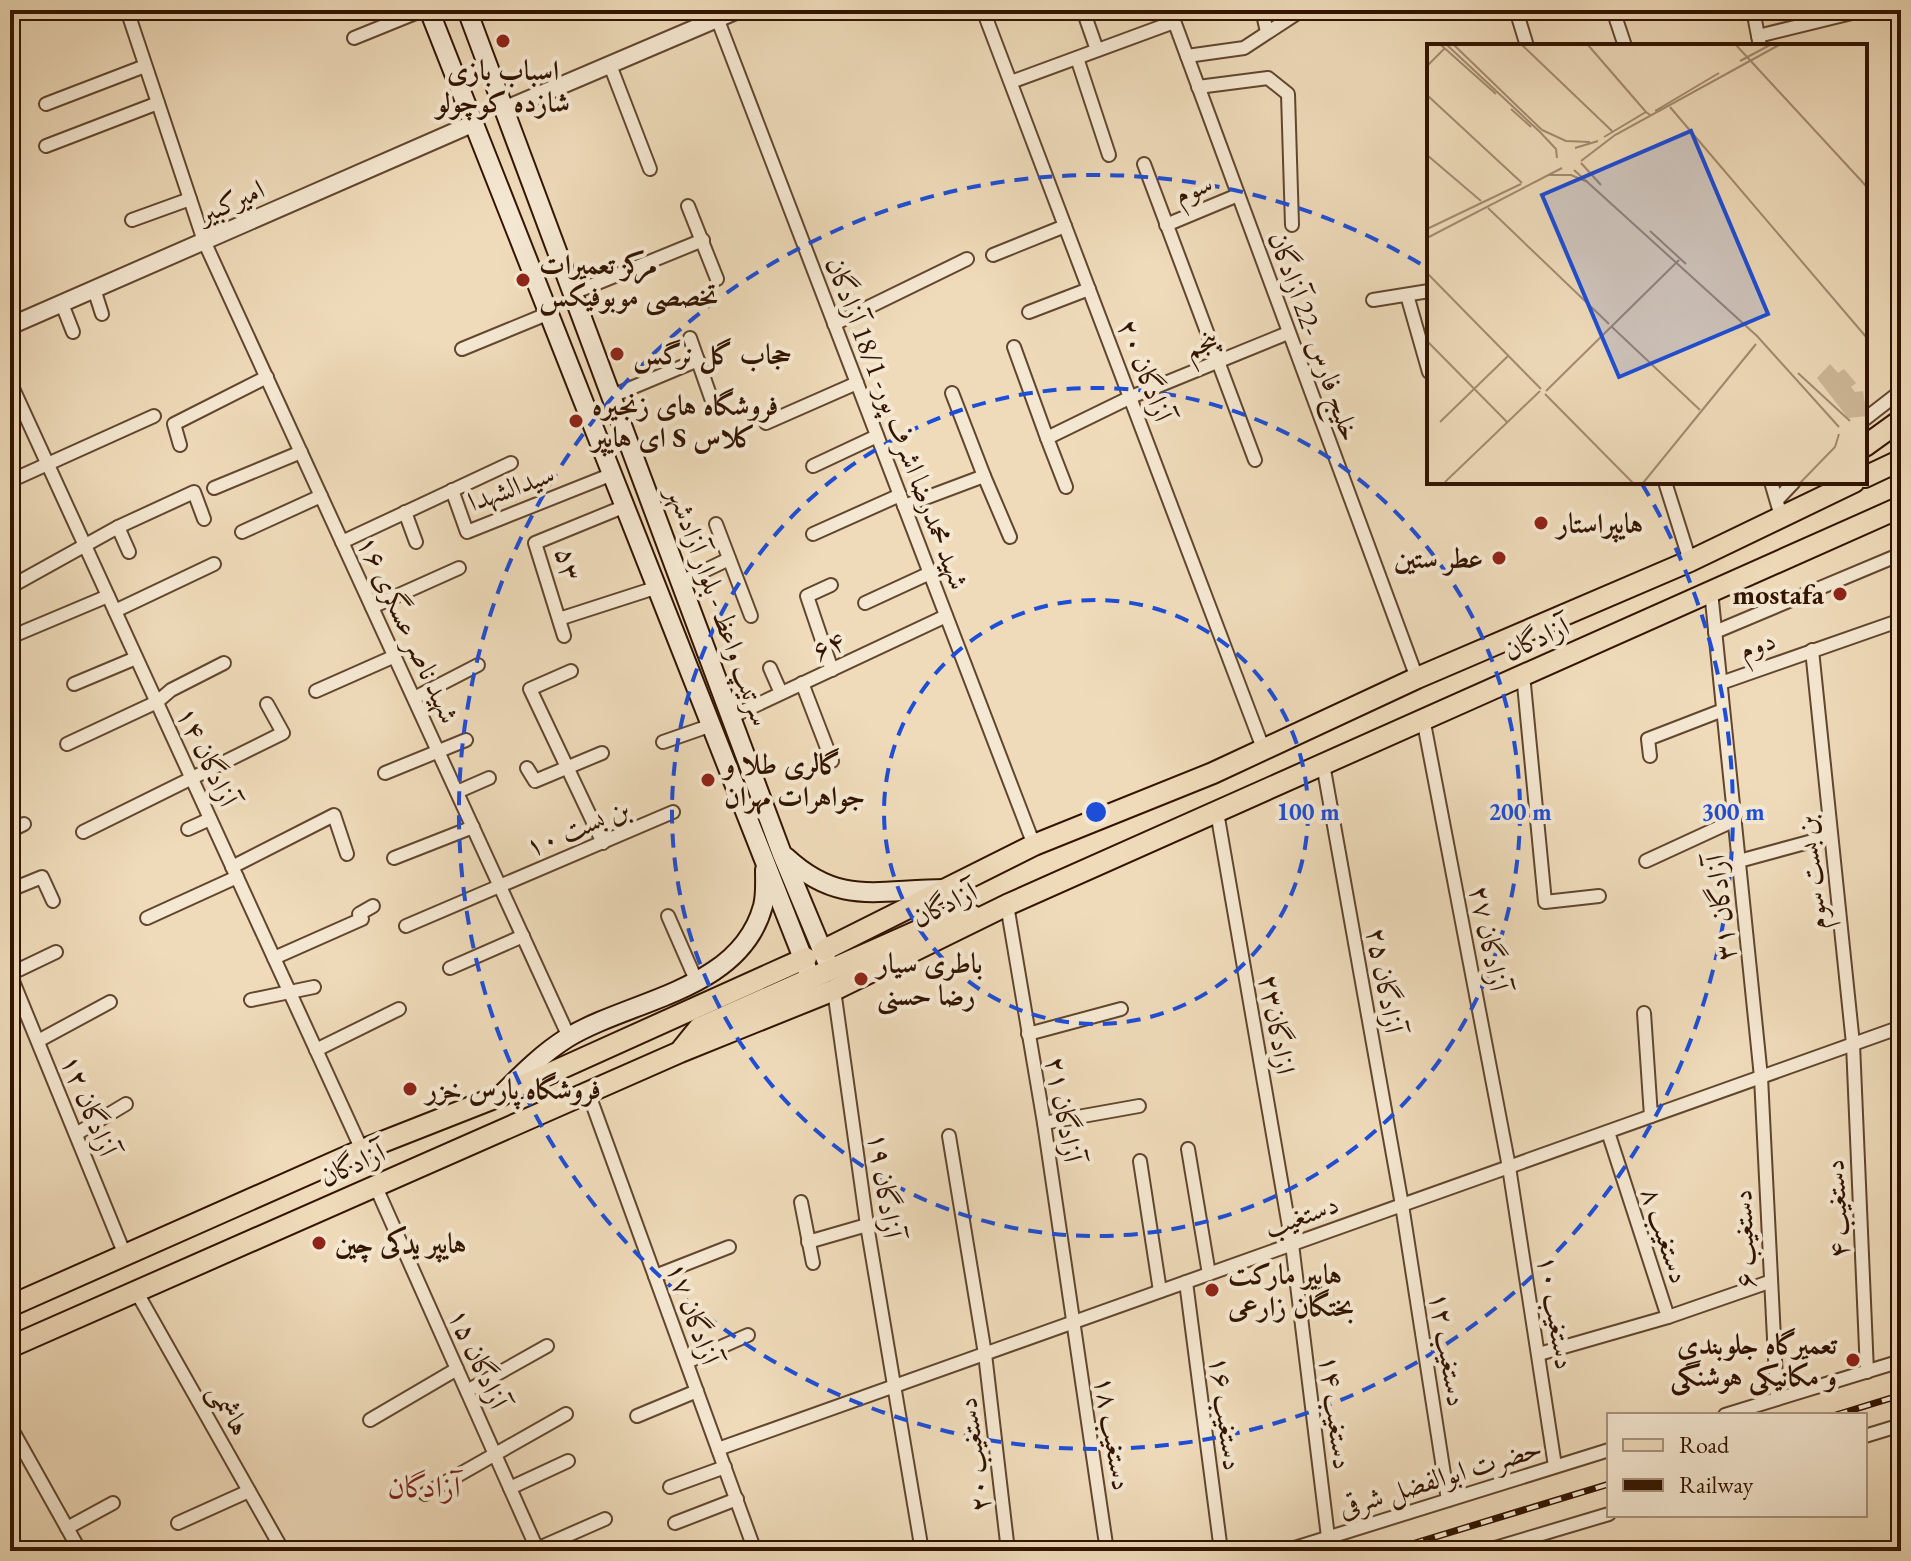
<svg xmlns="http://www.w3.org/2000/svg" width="1911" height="1561" font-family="'EB Garamond',Amiri,serif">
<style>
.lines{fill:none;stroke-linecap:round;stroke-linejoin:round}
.minor-casing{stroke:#61462e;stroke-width:16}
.tertiary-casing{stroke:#61462e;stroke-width:20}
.secondary-casing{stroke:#321400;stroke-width:22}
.primary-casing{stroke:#321400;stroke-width:24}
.minor{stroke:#f5e8d2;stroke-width:12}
.tertiary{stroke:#f5e8d2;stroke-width:16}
.secondary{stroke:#f5e8d2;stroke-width:18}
.primary{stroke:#efdbba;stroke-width:20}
.rail-casing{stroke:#321400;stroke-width:7}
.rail{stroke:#f5e8d2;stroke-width:4;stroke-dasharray:12;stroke-linecap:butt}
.ring{fill:none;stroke:#1d4ed8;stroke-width:4;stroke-dasharray:14 10}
.poi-dot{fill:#8f2418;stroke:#f5e8d2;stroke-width:3}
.labels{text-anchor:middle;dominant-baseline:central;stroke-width:8;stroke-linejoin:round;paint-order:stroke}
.poi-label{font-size:28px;font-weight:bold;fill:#321400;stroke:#f5e8d2;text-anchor:start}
.street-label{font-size:28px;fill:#321400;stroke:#f5e8d2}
.neighbourhood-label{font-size:30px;fill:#7a1f14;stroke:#f5e8d2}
.inset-road{fill:none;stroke:#a38b70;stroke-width:2}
.view{fill:#1d4ed8;fill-opacity:0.15;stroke:#1d4ed8;stroke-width:4}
.inset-edge{fill:none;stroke:#321400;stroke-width:4}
.centre{fill:#1d4ed8;stroke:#f5e8d2;stroke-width:4}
.ring-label{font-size:24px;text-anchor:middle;font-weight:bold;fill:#1d4ed8;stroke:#f5e8d2;stroke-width:8;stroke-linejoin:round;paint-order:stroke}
</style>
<rect width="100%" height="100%" fill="#efdbba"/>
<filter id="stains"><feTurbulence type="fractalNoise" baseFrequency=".0025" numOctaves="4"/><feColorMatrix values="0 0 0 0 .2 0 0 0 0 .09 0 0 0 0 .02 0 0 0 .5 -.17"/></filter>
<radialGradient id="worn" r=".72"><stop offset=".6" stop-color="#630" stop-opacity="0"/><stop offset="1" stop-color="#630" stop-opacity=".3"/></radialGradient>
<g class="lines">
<defs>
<g id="minor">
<path d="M127,10L204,241L569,1037"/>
<path d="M714,10L1034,845"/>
<path d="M983,10L1263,748"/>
<path d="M1083,10L1097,50"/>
<path d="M1170,10L1417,678"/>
<path d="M1262,10L1267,32"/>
<path d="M1516,10L1527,46"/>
<path d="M1613,10L1625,46"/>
<path d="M1716,10L1717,13"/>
<path d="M1753,10L1760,46"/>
<path d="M10,15L23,10"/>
<path d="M1758,36L1864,10"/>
<path d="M354,38L423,10"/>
<path d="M1187,56L1244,48L1302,10"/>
<path d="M1077,58L1109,155"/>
<path d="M610,65L650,169"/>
<path d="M1011,82L1174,22"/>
<path d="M1198,87L1268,78L1288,94L1292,225"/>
<path d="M46,104L145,66"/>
<path d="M46,146L158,103"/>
<path d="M1144,164L1255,460"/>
<path d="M688,206L717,279"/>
<path d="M132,220L190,199"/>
<path d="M1166,225L1238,195"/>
<path d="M993,255L1065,226"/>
<path d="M94,289L102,314"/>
<path d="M573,293L703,240"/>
<path d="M1407,295L1429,372"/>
<path d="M1373,300L1429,291"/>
<path d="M62,304L73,332"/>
<path d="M1029,312L1089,289"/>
<path d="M834,324L967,259"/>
<path d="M690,338L711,398"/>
<path d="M1014,347L1047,438"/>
<path d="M462,349L547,314"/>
<path d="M10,382L362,1150"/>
<path d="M952,393L984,476"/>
<path d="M612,396L698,360"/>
<path d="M1865,419L1901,391"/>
<path d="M766,423L857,383"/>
<path d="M180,445L174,424L267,377"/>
<path d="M813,466L877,436"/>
<path d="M10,481L154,416"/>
<path d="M1665,482L1690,561"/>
<path d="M1771,482L1781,516"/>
<path d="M1066,487L1047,438L1131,397L1288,333"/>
<path d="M214,488L301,452"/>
<path d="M452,490L467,532L610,475"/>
<path d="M1777,500L1794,482"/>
<path d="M904,506L984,476L1010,537"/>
<path d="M405,512L416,542"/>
<path d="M716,524L751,616"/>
<path d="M118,527L129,552"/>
<path d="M242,532L321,496"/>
<path d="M813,534L900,495"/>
<path d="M342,542L511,463"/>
<path d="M1899,555L1901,575"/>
<path d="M681,582L729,559"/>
<path d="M831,585L807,596L832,670"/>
<path d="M10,587L118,527L194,492L204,519"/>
<path d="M1711,591L1761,1077L1777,1399"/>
<path d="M865,603L930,573"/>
<path d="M372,607L459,568"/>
<path d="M115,611L214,564"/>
<path d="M559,619L655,588"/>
<path d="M1715,632L1901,554"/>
<path d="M13,636L108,596"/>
<path d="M564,636L535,543L623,507"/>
<path d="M1812,650L1853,1044L1867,1372"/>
<path d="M770,668L781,693"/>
<path d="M571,671L530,689L603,843"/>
<path d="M1523,674L1545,902L1599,896"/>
<path d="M802,683L832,761"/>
<path d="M1721,683L1901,620"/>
<path d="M74,684L136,658"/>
<path d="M316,691L395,656"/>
<path d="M414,698L478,665"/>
<path d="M731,717L946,616"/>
<path d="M1423,718L1509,1167L1555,1466"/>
<path d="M663,742L709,726"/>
<path d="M67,744L157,702L171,690L224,663"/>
<path d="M1650,756L1648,739L1723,710"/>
<path d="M1323,764L1402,1205L1448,1500"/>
<path d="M527,768L535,781L602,753"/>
<path d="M385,773L466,740"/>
<path d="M457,792L489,778"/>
<path d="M1217,812L1292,1244L1328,1537"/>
<path d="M188,829L210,819"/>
<path d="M10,831L24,824"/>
<path d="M83,832L283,733L267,704"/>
<path d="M394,858L473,827"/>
<path d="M1646,861L1735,820"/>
<path d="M1739,861L1831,836"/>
<path d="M232,867L334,815L347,854"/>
<path d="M10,890L42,877L53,901"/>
<path d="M1007,905L1044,1123L1107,1551"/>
<path d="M668,916L696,980"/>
<path d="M147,918L237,877"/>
<path d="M406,926L673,812"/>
<path d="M274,958L362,919L359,914L373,906"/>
<path d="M450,968L523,936"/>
<path d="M10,974L125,1255"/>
<path d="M10,974L56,952"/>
<path d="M834,990L867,1225L922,1551"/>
<path d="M251,1000L314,987"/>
<path d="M1644,1013L1651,1116"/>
<path d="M1028,1034L1121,1009"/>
<path d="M38,1041L110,1002"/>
<path d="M316,1050L399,1009"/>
<path d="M588,1092L755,1551"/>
<path d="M1044,1123L1139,1106"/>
<path d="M76,1134L126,1104"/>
<path d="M949,1136L985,1354L1008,1551"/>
<path d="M1188,1149L1209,1274"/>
<path d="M1140,1161L1160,1291"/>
<path d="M375,1185L538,1551"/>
<path d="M801,1202L813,1263"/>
<path d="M808,1242L867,1225"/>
<path d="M655,1276L729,1247"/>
<path d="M1186,1282L1221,1551"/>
<path d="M136,1291L283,1551"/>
<path d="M1668,1317L1769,1282"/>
<path d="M1539,1354L1668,1317L1608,1132"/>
<path d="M687,1362L748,1335"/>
<path d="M467,1391L547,1346"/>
<path d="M1725,1415L1901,1361"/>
<path d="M637,1416L697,1391"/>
<path d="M370,1420L457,1369"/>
<path d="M10,1426L80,1551"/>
<path d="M1865,1436L1901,1425"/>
<path d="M718,1449L1901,1027"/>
<path d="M670,1487L725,1467"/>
<path d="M510,1488L568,1461"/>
<path d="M425,1494L566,1414"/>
<path d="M178,1523L249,1491"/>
<path d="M675,1523L737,1499"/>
<path d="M67,1528L113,1503"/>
<path d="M532,1551L605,1519"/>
<path d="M1285,1551L1609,1450"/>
<path d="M1485,1551L1609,1514"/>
</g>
<g id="tertiary">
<path d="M506,109L738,10"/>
<path d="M10,326L472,124"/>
</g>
<g id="secondary">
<path d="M429,10L808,971"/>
<path d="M467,10L782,854L830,969"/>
<path d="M786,857C840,907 879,889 945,889"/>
<path d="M503,1093C523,1073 543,1053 567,1038C631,999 740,991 763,906C766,895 765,881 765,870"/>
</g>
<g id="primary">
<path d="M1865,446L1901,420"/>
<path d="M1865,477L1901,460"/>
<path d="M824,950L1034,845L1213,773L1417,678L1690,561L1854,482"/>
<path d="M682,1049L699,1028L945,919L973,916"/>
<path d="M10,1306L362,1150L502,1095L806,958"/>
<path d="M10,1347L680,1052L834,990L1007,905L1901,507"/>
</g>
</defs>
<use href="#minor" class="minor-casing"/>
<use href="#tertiary" class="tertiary-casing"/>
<use href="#secondary" class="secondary-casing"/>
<use href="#primary" class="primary-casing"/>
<use href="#minor" class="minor"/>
<use href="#tertiary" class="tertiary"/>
<use href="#secondary" class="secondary"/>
<use href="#primary" class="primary"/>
<defs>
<g id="rail">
<path d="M1836,1415L1901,1395"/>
<path d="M1389,1551L1609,1484"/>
</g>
</defs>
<use href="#rail" class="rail-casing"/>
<use href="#rail" class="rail"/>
</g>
<g class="ring">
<circle cx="1096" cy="812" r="212"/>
<circle cx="1096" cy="812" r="424"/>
<path d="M1642 484A637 637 0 1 1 1429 269"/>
</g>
<g class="poi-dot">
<circle cx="503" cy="41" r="8"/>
<circle cx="523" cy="280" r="8"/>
<circle cx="617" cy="354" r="8"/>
<circle cx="576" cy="421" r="8"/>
<circle cx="1541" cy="523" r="8"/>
<circle cx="1499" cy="558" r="8"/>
<circle cx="1840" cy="594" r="8"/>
<circle cx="708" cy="780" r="8"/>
<circle cx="861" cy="979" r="8"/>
<circle cx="410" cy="1089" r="8"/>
<circle cx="319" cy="1243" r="8"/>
<circle cx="1212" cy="1290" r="8"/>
<circle cx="1853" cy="1360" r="8"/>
</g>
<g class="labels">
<g class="poi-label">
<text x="503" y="70" text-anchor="middle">اسباب بازی<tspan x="503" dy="32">شازده کوچولو</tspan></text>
<text x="539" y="264">مرکز تعمیرات<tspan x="539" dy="32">تخصصی موبوفیکس</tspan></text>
<text x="633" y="354">حجاب گل نرگس</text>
<text x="592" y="405">فروشگاه های زنجیره<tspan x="592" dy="32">ای هایپر S کلاس</tspan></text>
<text x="1557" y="523">هایپراستار</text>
<text x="1483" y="558" text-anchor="end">عطر ستین</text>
<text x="1824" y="594" text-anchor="end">mostafa</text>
<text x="724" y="764">گالری طلا و<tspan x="724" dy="32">جواهرات مهران</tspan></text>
<text x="877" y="963">باطری سیار<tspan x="877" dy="32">رضا حسنی</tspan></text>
<text x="426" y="1089">فروشگاه پارس خزر</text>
<text x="335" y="1243">هایپر یدکی چین</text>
<text x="1228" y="1274">هاپیر مارکت<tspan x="1228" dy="32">بختگان زارعی</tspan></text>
<text x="1837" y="1344" text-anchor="end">تعمیرگاه جلوبندی<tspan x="1837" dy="32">و مکانیکی هوشنگی</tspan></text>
</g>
<g class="street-label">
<text transform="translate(1193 188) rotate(-22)">سوم</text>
<text transform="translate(231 201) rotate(-24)">امیرکبیر</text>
<text transform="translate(1315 336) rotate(70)">خلیج فارس -22 آزادگان</text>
<text transform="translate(1201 343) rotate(-22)">پنجم</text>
<text transform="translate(1146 370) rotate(69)">۲۰ آزادگان</text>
<text transform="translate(898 423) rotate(69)">شهید محمدرضا اشرف پور- 18/1 آزادگان</text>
<text transform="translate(511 487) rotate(-20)">سیدالشهدا</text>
<text transform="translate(569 564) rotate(78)">۵۳</text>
<text transform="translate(720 606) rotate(70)">سرتیپ واعظ - بلوار آزادشهر</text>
<text transform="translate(409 629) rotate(65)">۱۶ شهید ناصر عسگری</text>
<text transform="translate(1536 638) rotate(-24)">آزادگان</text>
<text transform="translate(1757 644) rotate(-20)">دوم</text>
<text transform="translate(828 645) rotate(-25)">۶۴</text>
<text transform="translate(208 756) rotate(65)">۱۴ آزادگان</text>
<text transform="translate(577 827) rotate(-22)">بن بست ۱۰</text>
<text transform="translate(1811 873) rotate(-96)">بن بست سوم</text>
<text transform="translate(944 904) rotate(-26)">آزادگان</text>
<text transform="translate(1720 908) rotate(-96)">۳۱ آزادگان</text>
<text transform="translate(1490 938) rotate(79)">۲۷ آزادگان</text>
<text transform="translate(1386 980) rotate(80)">۲۵ آزادگان</text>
<text transform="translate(1278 1024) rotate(80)">۲۳ازادگان</text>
<text transform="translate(90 1105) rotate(68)">۱۲ آزادگان</text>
<text transform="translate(1065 1109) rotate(80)">۲۱ آزادگان</text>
<text transform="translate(352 1164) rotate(-24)">آزادگان</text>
<text transform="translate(886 1185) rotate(82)">۱۹ آزادگان</text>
<text transform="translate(1836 1209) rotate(-93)">دستغیب ۴</text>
<text transform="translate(1301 1215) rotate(-20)">دستغیب</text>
<text transform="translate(1666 1235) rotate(72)">دستغیب ۸</text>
<text transform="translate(1743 1239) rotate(-92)">دستغیب ۶</text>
<text transform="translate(1557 1312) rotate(81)">دستغیب ۱۰</text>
<text transform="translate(694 1313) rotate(70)">۱۷ آزادگان</text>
<text transform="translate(1449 1349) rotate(81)">دستغیب ۱۲</text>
<text transform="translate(479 1358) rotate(66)">۱۵ آزادگان</text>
<text transform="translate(230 1409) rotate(61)">هاشمی</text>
<text transform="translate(1337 1412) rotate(83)">دستغیب ۱۴</text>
<text transform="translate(1227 1413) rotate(83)">دستغیب ۱۶</text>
<text transform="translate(1114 1433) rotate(81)">دستغیب ۱۸</text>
<text transform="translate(973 1455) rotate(-97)">دستغیب ۲۰</text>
<text transform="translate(1440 1477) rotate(-17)">حضرت ابوالفضل شرقی</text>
</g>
<g class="neighbourhood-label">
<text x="424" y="1486">آزادگان</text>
</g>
</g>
<g transform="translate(1427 44)">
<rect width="440" height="440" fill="#efdbba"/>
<path d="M403,320L411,329L417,325L429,339L424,343L428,348L436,347L440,372L421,374L390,334Z" fill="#cfb99a"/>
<path class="inset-road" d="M14,1L69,50M20,1L113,88L129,105L130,114M27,1L115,86M95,1L185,87M161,1L219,68M309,1L440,143M313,17L343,1M0,22L18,4M0,51L95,139M243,63L440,294M84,65L104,83M228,67L292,29M115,86L139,97L163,98M177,93L219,68L223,71M148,104L171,97M0,111L54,157M154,117L188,91L352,1M154,119L174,141M147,126L330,292L412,383M122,131H144L161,138M61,164L182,280M0,185L94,140M223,187L259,220M0,194L135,124M0,229L114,345M185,283L273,366M0,297L80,378M371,329L423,377M119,347L252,216M118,350L206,439M13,378L81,312M18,438L113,347M216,439L329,300M373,439L408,403L412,390"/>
<path class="view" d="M264,87L341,270L192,333L115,151Z"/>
<rect width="440" height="440" class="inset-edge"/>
</g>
<circle cx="1096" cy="812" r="12" class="centre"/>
<g class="ring-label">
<text x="1308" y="820">100 m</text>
<text x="1520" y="820">200 m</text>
<text x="1733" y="820">300 m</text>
</g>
<rect width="1911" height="1561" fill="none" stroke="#efdbba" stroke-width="40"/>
<rect x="12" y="12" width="1887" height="1537" fill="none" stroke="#321400" stroke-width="4"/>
<rect x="20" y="20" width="1871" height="1521" fill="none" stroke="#321400" stroke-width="2"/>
<rect x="1607" y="1413" width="260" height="104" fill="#f5e8d2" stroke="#a7937e" stroke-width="2"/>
<rect x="1623" y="1439" width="40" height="12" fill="#efdbba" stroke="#a7937e" stroke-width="2"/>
<text x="1679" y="1453" font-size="24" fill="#321400">Road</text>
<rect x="1623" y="1479" width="40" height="12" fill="#321400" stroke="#a7937e" stroke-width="2"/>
<text x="1679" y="1493" font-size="24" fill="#321400">Railway</text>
<rect width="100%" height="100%" filter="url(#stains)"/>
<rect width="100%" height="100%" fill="url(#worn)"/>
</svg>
